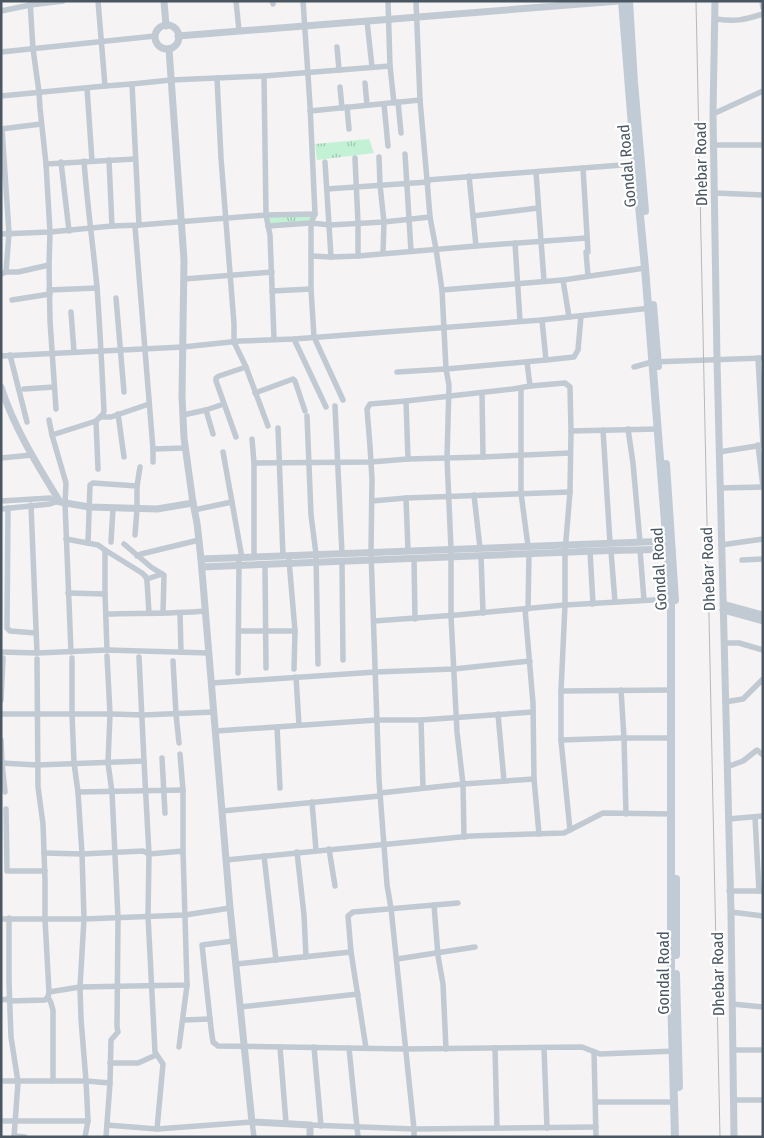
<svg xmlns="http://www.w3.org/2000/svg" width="764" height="1138" font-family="'Fira Sans Condensed',sans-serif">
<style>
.park{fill:url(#park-tufts)}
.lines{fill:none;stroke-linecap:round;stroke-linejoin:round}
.minor{stroke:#c1cad2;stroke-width:5.5}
.tertiary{stroke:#c1cad2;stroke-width:7}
.secondary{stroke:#c1cbd6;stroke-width:8}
.rail{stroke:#b5b8bd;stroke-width:1}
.labels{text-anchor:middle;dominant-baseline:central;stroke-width:4.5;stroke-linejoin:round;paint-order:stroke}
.street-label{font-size:16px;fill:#4a5661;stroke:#fff}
</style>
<defs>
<pattern id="park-tufts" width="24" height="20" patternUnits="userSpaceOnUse" patternTransform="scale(1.25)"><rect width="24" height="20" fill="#c3f1d5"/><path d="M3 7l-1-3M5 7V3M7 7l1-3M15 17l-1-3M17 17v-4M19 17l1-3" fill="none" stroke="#a0c6b0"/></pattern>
</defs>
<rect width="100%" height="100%" fill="#f5f3f3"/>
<g class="park">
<path d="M369,139L374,153L317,160L315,144Z"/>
<path d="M312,214L311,223L268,226L270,215Z"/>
</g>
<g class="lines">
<g class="minor">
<path d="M30,1L33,49L39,92L40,108L46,164L50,232L49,265L50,321L56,409"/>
<path d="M98,1L105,86"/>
<path d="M236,1L239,31"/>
<path d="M272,1L273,4"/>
<path d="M303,1L310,105L315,214L311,223V289L314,337L343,400"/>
<path d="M388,1L390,66L394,103"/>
<path d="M416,1L420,100L427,180L635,164"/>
<path d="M762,1L763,8"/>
<path d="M1,11L30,5L63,1"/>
<path d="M716,19C736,22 743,20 763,14"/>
<path d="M367,21L372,67"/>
<path d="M337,47L339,70"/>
<path d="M1,52L155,36"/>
<path d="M264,76L266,215L270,235L274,339"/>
<path d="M217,78L221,158L234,324V342L246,367L268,426"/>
<path d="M365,83L367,105"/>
<path d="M132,84L139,225"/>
<path d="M340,87L342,108"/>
<path d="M87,88L92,161"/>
<path d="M1,96L105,86L132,84L171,80L264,76L390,66"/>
<path d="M398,102L401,133"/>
<path d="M384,104L388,146"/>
<path d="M347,107L349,129"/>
<path d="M310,111L420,100"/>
<path d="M713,114L763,91"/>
<path d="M1,129L41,124"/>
<path d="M714,145H763"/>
<path d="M405,154L411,251"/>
<path d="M379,157L380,185L384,222L383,253"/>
<path d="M355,158L358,223V256"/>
<path d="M109,160L112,226"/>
<path d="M61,162L69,231"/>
<path d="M325,162L331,257"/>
<path d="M46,164L135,159"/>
<path d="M583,168L588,252H586L588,276"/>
<path d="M536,172L544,281"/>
<path d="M469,176L476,246L587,238"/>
<path d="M427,180L430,217L436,249L442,290L446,369L449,385L447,458L451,549V616L457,732L463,784L464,837"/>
<path d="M327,189L428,182"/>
<path d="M715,193L763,195"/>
<path d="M473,216L538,208"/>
<path d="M135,226L153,449V462"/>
<path d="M268,226L311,223L330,225L384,222L430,217"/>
<path d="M1,234L50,232L112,226L139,225L266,215L315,214"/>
<path d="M515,243L520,321"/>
<path d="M311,256L331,257L358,256L476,246"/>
<path d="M6,272H18L49,265"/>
<path d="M1,274L6,272L9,233L2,129"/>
<path d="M184,279L272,272"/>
<path d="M563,280L569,317"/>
<path d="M49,290L97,288"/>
<path d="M442,290L563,280L645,268"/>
<path d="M272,291L311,289"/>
<path d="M116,298L124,392"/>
<path d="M12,300L50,294"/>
<path d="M71,312L74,352"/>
<path d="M294,339L326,407"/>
<path d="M10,355L27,422"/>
<path d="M1,356L183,347L240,341L294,339L542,320L651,308"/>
<path d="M758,358L763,445"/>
<path d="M546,360L574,357L578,350L581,316"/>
<path d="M527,362L530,386"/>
<path d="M634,367L652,362L763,358"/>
<path d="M397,372L446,369L546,360L542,320"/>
<path d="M521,388V493L528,546"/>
<path d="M24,389L54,387"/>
<path d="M255,393L293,379L295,381L305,411"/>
<path d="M482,393L483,457"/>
<path d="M406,401L408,459"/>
<path d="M335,406L342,554"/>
<path d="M206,410L213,434"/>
<path d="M118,414L124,457"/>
<path d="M183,415L206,410L224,404"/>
<path d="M307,416L311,515L316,554L318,664"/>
<path d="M101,417H111L149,404"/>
<path d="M49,420L52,435"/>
<path d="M96,421L98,469"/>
<path d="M278,428L283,556"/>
<path d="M628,429L633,463L640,542"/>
<path d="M603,430L610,543"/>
<path d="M571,431L658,429"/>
<path d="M236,437L216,381V378L219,376L246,367"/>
<path d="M252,439L254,463V557"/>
<path d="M758,445L763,487"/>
<path d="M153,449L185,448"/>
<path d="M223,452L242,558"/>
<path d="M719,452L763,445"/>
<path d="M1,458L32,455"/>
<path d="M254,463L371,462L408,459L483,457L570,453"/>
<path d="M137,486L140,467"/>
<path d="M720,488L763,487"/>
<path d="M474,495L480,548"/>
<path d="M406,498L408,551"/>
<path d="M1,501L50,498L56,502H60"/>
<path d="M372,501L406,498L570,492"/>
<path d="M31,505L37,653"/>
<path d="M8,508L7,628L10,631L36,633"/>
<path d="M1,509L50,504L56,502"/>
<path d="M194,510L232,502"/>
<path d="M66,539L98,545L105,550V594L107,650"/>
<path d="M111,542L113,508"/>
<path d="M88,543L90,485L93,483L137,486V509L135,535"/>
<path d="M124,544L151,567L164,575L163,613"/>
<path d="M721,545L763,539"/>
<path d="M105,550L142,573L146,577L147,581L149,613"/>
<path d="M640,550L644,600"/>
<path d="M590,551L593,604"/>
<path d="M611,551L615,602"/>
<path d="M137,556L141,554L199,540"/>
<path d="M481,556L483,613"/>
<path d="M414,558L415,619"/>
<path d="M289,560L295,631L294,669"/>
<path d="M742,560L763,559"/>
<path d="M342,561L343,660"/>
<path d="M265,564L266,668"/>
<path d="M147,579L162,574"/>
<path d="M68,593L105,594"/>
<path d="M528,609L529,554"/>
<path d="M180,613L181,652"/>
<path d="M106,614C139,613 172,614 205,611"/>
<path d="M374,621L457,615L565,605L671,599"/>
<path d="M239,631H295"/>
<path d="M724,643H739L763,650"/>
<path d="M1,652L37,653L107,650L209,653"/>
<path d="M71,652L65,503L66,483L52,435L96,421L103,414L104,411C102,370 100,328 97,287C93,245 87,203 84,161"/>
<path d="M72,658V714L74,763L78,792L82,854L84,919L80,987L81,1019L86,1081L88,1121L85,1137"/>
<path d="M173,661L176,714L179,743"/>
<path d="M238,673L239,562"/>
<path d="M296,677L299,725"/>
<path d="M212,683L376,672L454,669L530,661"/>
<path d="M621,690L624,738L626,814"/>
<path d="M561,691L671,690"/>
<path d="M1,700L3,658"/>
<path d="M725,702L743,699L763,679"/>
<path d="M1,714H112L143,715L214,712"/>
<path d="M498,714L504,781"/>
<path d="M421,720L423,788"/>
<path d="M277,727L280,788"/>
<path d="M216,731L377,720H421L533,712"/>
<path d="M1,740L2,763L5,792"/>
<path d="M561,740L570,830"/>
<path d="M180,754L183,790V851"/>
<path d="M162,758L165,813"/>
<path d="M144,761L149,854L148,916L155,1052L163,1064L157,1129"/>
<path d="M1,763L37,765L144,761L139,657"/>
<path d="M727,767L743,761L757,750L763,755"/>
<path d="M534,779L539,834"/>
<path d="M78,792L183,790"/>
<path d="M380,793L463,784L534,779L533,703L525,609"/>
<path d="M312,802L316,850"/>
<path d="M6,809L7,871H45"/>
<path d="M222,811L380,796"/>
<path d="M755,817L759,891"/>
<path d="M728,819L763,816"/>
<path d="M329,849L335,886"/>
<path d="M297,852L304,915L306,957"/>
<path d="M44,853L82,854L143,851L149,854L183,851L187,985L80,987L49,992"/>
<path d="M264,856L276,960"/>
<path d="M226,860L471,836L564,833L603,813L671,814"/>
<path d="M729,891H763"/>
<path d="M434,905L438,956L443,984L446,1049"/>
<path d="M731,912L763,916"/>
<path d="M9,918V982L11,1037L18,1082L14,1137"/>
<path d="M1,919H84L185,915L230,908"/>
<path d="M233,941L202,945L211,1028L213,1042L218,1046L407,1049L582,1047L600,1054L676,1051"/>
<path d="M397,959L475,947"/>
<path d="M236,964L351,952"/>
<path d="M48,997L51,1003L53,1010V1081"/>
<path d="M1,1000L9,999"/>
<path d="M9,1001L45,1000L48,997L49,992L45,919V880L43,824L38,787L37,659"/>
<path d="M732,1004L763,1007"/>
<path d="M240,1007L358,994"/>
<path d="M183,1020L210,1019"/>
<path d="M179,1047L187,985"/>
<path d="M280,1047L286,1123"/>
<path d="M314,1047L321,1126"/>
<path d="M349,1048L358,1137"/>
<path d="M366,1048L351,952L348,916L353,912L458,903"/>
<path d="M495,1048L497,1128"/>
<path d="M544,1048L547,1128"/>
<path d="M733,1050H763"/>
<path d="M594,1052L596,1137"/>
<path d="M110,1063H138L156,1055"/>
<path d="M1,1081H86L110,1083"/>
<path d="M733,1100H763"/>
<path d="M596,1102H675"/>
<path d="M1,1121H88"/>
<path d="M107,1125L157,1129L252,1122L254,1137"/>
<path d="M310,1125L414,1129L596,1127"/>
<path d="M14,1136L25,1137"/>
<path d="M106,1137L110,1083L111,1040L118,1032L117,1027L118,918L112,792L108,763L110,714L107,656"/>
<path d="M414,1137V1129L391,908L387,885L379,780L371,552L372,479L370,446L367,409L370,404L406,401L513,389L530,386L565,383L570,387L571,431L570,492L565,552V605L561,691V740L621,738H670"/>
</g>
<g class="tertiary">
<path d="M164,1L166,26"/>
<path d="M715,1L713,114L717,360L731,912L734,1137"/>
<circle cx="167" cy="37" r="12"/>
<path d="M178,36L619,1"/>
<path d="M169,49L184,260L182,396L184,438L193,503L197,523L201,559L230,908L252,1122L310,1125V1137"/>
<path d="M1,387C14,428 38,466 60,502L89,507L157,509L193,503"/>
<path d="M201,559L670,541"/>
<path d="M202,567C333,561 464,557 596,551C621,550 647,550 672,549"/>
<path d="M723,604L763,615"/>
<path d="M723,610L763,621"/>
</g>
<g class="secondary">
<path d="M622,1L635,164L645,268L671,599V993L675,1137"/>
<path d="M629,1L634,82L645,211"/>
<path d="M653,305L658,366"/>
<path d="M666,464L675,600"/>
<path d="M676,879V955"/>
<path d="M676,974L679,1087"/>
</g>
<path class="rail" d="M696,1L720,1137"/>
</g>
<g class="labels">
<g class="street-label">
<text transform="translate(701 164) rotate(-91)">Dhebar Road</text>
<text transform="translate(627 166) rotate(-95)">Gondal Road</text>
<text transform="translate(659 569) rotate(-93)">Gondal Road</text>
<text transform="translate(708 569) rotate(-92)">Dhebar Road</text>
<text transform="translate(663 973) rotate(-90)">Gondal Road</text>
<text transform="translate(718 974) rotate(-91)">Dhebar Road</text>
</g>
</g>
<rect width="764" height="1138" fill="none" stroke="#4a5661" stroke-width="5"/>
</svg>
